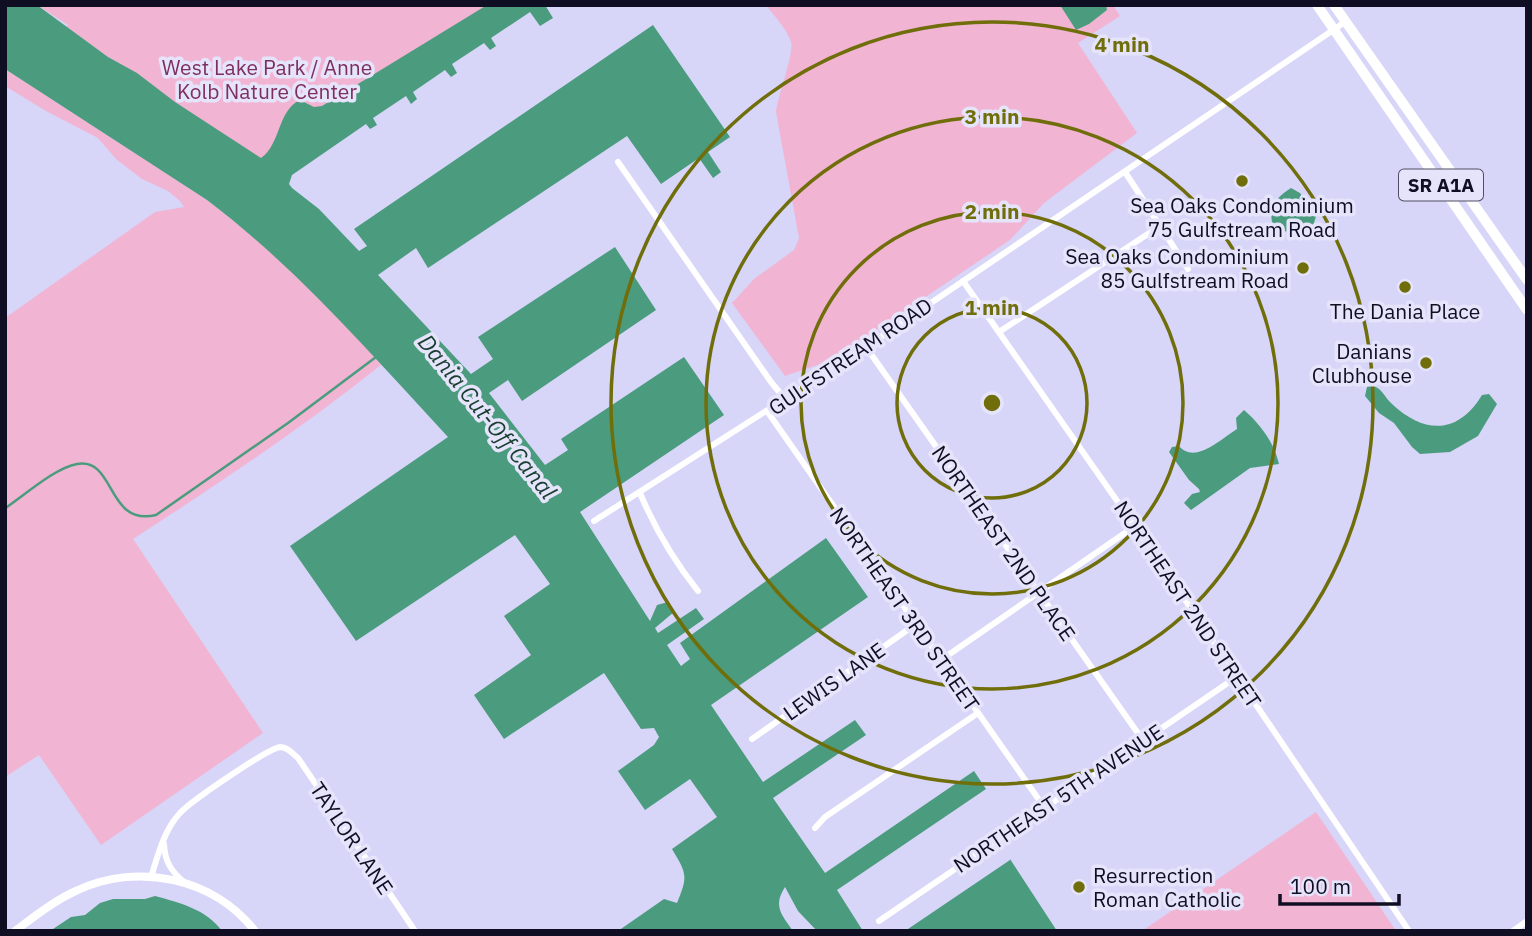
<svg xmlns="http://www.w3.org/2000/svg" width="1532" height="936" font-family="'IBM Plex Sans',sans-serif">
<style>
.green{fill:#f2b4d3}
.water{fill:#4b9c7e}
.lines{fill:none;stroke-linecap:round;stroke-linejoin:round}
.stream{stroke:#4b9c7e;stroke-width:2.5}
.minor{stroke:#fff;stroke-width:6}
.tertiary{stroke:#fff;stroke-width:8}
.primary{stroke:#fff;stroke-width:10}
.ring{fill:none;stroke:#706d0b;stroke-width:3.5}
.poi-dot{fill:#706d0b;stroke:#e5e4fb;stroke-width:2.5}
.labels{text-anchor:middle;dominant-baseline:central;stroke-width:7;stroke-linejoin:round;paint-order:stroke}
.shield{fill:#e5e4fb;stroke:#504e63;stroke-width:2}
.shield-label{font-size:19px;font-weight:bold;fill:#100e22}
.park-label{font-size:21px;fill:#7e2f5d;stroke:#e5e4fb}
.poi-label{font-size:21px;fill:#100e22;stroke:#e5e4fb}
.street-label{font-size:21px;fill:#100e22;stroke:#e5e4fb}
.water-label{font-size:23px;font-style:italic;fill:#193e30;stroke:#e5e4fb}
.centre{fill:#706d0b;stroke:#e5e4fb;stroke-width:3.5}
.ring-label{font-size:21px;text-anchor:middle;font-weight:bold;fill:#706d0b;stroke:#e5e4fb;stroke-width:7;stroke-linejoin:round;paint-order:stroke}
</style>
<rect width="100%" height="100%" fill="#d7d5f8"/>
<g class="green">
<path d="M37,5H509L266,169L66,27L68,25Z"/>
<path d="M766,5H1113L1120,16L1078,43L1137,133L1044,203L1010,240L832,360L785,376L732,303L754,279L794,250L799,238L776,112C778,95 794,54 791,42C787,29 774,16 766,5Z"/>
<path d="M5,69L207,200C270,248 329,304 381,365C302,428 218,484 133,539L263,733L101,845L39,755L5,777V318L155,212L184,207L180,201L168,191L142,179L116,159L98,138L46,111L5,86Z"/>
<path d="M1316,812L1396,931H1142Z"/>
</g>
<g class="water">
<path d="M5,5H37L108,57L137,73L175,102L261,158C281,144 277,111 300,100L314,107L322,106L487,5H545L553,18L540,26L530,12L491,38L496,46L490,50L484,43L452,64L457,73L451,77L445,70L413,92L417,99L411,104L406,96L373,118L377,125L370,129L366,124L292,175L289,184L292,188L319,209L359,251L367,246L354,229L653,25L730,137L708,152L721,172L713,178L699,158L661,184L627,136L428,268L416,248L378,275L471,374L493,359L478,337L615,247L656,310L522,401L508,380L489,393L545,465L568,450L561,439L684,357L724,415L580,512L650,621L657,605L668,602L674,612L655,628L658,633L696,608L704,619L667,645L681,666L690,659L680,643L826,538L868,597L711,705L763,782L855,720L866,735L773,798L825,873L974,771L986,789L837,890L863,931H817L798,911L785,887C773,906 781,914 793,931H618L664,899L677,903C688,876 687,874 672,849L717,817L690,779L645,810L618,771L654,745L659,737L654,728L641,729L604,673L504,739L474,695L531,655L504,616L550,584L515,535L356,641L290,546L448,437C371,354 297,268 207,200L5,69Z"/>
<path d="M1060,5H1106L1107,10L1089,24L1076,30Z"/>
<path d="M1291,188L1300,193L1316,216L1314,223L1303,235L1279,230L1272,222C1269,206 1278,196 1291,188Z"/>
<path d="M1373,386C1383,389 1384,397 1392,404C1424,434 1458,435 1482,395L1489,394L1497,404L1478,436L1450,452L1420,454L1412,447L1394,423L1379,413L1365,396L1367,387Z"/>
<path d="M1244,410C1260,424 1274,442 1279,464L1250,468L1191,510L1184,503L1192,494L1200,492L1199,489L1189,480L1169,452L1172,447L1179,446C1195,465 1222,438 1237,429L1236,418Z"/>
<path d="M1010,859L1057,931H905L1010,860Z"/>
<path d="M155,896C180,903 206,909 222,931H50L71,917L85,915L100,903L113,899H145Z"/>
</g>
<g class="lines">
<path class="stream" d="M7,507C26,494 55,468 77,464C116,457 106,527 156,515L288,423L376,357"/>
<g class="minor">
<path d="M618,162L771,382L785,399"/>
<path d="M1125,172L1188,269"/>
<path d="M963,281L1148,545L1409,931"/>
<path d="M999,332L1160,226"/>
<path d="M866,347L1142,739"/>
<path d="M767,411L1044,807"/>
<path d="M640,493C655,529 674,561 698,591"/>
<path d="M594,521L866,347L1345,22"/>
<path d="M941,660L1135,526"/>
<path d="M752,739L916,624"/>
<path d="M815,828L825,817L978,713"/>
<path d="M164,844C165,862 171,871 184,882"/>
<path d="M151,877C158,855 164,830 180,813C191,801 267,749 280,747C288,747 293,754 298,758L415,931"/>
<path d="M879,921L1238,676"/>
<path d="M1513,931L1527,921"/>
</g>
<path class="tertiary" d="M15,931C35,916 55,900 78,890C138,862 214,878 255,931"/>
<g class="primary">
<path d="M1317,5L1527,310"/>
<path d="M1334,5L1527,280"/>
</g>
</g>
<g class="ring">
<circle cx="992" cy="403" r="95"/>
<circle cx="992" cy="403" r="191"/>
<circle cx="992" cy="403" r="286"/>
<circle cx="992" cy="403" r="381"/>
</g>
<g class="poi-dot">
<circle cx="1242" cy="181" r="7"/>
<circle cx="1303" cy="268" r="7"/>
<circle cx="1405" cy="287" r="7"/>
<circle cx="1426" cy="363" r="7"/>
<circle cx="1079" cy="887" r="7"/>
</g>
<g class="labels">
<rect class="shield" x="1399" y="169.5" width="84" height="31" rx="5"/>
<g class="shield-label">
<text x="1441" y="185">SR A1A</text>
</g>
<g class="park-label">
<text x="267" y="67">West Lake Park / Anne<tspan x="267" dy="24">Kolb Nature Center</tspan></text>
</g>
<g class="poi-label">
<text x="1242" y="205">Sea Oaks Condominium<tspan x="1242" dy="24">75 Gulfstream Road</tspan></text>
<text x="1289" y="256" text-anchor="end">Sea Oaks Condominium<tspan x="1289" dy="24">85 Gulfstream Road</tspan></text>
<text x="1405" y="311">The Dania Place</text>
<text x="1412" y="351" text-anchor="end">Danians<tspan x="1412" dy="24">Clubhouse</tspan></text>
<text x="1093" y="875" text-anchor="start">Resurrection<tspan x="1093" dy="24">Roman Catholic</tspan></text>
</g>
<g class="street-label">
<text transform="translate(850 356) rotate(-34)">GULFSTREAM ROAD</text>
<text transform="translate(1004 543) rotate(55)">NORTHEAST 2ND PLACE</text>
<text transform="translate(1188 604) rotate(56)">NORTHEAST 2ND STREET</text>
<text transform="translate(905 609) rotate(55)">NORTHEAST 3RD STREET</text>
<text transform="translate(834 681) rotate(-35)">LEWIS LANE</text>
<text transform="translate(1058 798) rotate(-34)">NORTHEAST 5TH AVENUE</text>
<text transform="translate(352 838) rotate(56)">TAYLOR LANE</text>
</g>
<g class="water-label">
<text transform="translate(488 416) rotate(51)">Dania Cut-Off Canal</text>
</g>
</g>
<circle cx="992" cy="403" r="10" class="centre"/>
<g class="ring-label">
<text x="1122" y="52">4 min</text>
<text x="992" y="124">3 min</text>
<text x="992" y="219">2 min</text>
<text x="992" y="315">1 min</text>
</g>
<rect width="1532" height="936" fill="none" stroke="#100e22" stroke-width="14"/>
<path d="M1280 894v10h119v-10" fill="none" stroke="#100e22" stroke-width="3.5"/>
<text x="1290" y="894" font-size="21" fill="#100e22" stroke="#e5e4fb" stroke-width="5" paint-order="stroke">100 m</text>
</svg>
